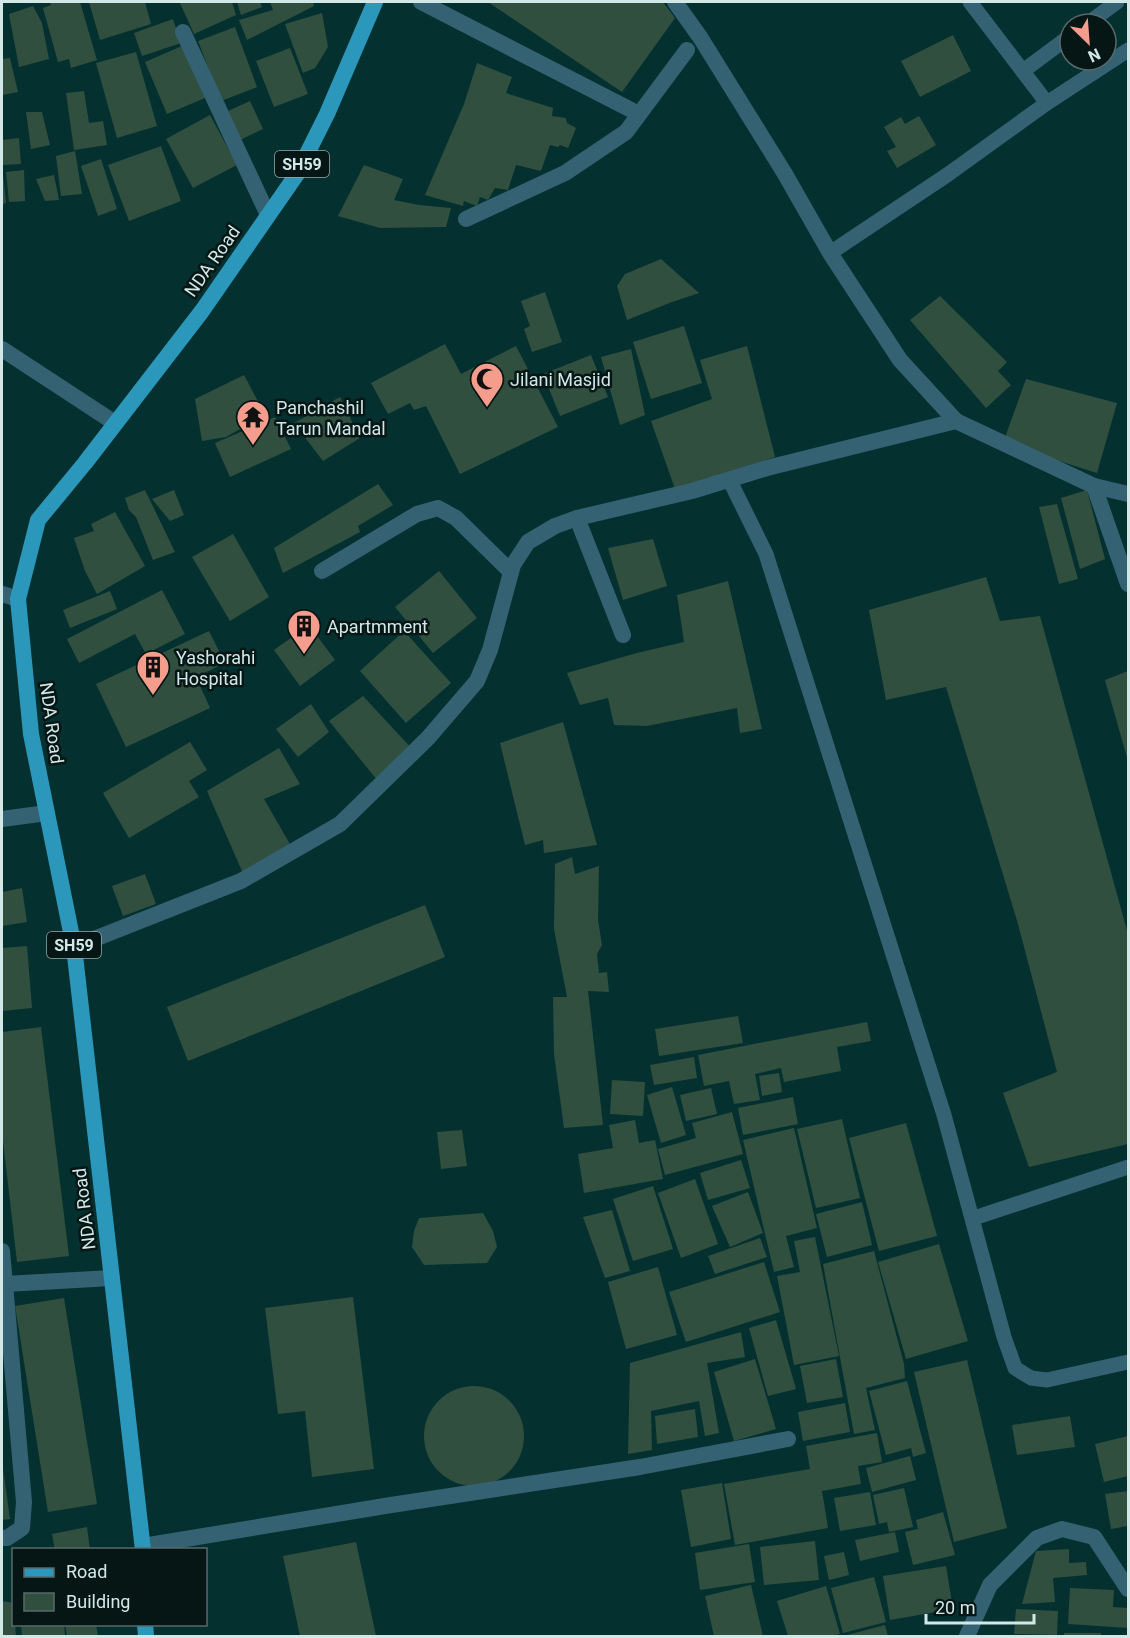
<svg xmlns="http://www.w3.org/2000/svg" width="1130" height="1638" font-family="Roboto,sans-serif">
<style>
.building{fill:#304f3f}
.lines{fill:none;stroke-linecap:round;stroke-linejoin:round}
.service{stroke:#356273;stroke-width:15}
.minor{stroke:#356273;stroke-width:16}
.primary{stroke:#2b98bb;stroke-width:16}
.labels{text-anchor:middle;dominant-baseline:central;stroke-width:5;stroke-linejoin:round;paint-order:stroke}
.shield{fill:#051615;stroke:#94a9a8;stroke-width:1.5}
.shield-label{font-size:16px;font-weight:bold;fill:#d2e8e7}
.street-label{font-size:18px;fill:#d2e8e7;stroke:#051615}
.poi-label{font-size:18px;fill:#d2e8e7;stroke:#051615;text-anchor:start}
</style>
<rect width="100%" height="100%" fill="#043130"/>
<g class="building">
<path d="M50,2H80L97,60L71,68L69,59L58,62L43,8L51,5Z"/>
<path d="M89,2H145L151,24L100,40Z"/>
<path d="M184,2H232L236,15L194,34L180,3Z"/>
<path d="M237,2H260L262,7L241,15Z"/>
<path d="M270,2H313L314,6L247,40L239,20L273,10Z"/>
<path d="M488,2H663L675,18L622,92Z"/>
<path d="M33,6L42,23L49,59L19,67L9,14Z"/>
<path d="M322,13L328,47L315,68L303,73L285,24Z"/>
<path d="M173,19L181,43L142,56L134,33Z"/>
<path d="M235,27L257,87L221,101L198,41Z"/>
<path d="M953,35L971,71L920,97L901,61Z"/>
<path d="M182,46L205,98L167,114L145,62Z"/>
<path d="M290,48L308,94L274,107L256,61Z"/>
<path d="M136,52L157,126L117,138L96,63Z"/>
<path d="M10,58L18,92L2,95V59Z"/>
<path d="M477,63L512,77L506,93L553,108L552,116L566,118L567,123L576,128L568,148L560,145L558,147L550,145L541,171L516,165L508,190L495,188L488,200L480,197L477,206L464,201L463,206L425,195L464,104Z"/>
<path d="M84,91L89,123L103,121L107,145L74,150L66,93Z"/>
<path d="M250,101L263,129L240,140L228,111Z"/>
<path d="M26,112H42L50,145L31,149Z"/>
<path d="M210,115L237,165L193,188L166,139Z"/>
<path d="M919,116L936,145L897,168L887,151L896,147L884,127L901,117L905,124Z"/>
<path d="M19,138L21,164L2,165V140Z"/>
<path d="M161,146L181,201L129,221L108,165Z"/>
<path d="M75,151L82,194L61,196L56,156Z"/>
<path d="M101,159L117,209L98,216L81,166Z"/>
<path d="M364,165L403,179L394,200L419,205L451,208L446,227L380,228L338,216Z"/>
<path d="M24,170L25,201L9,202L6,172Z"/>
<path d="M2,174H3L6,203L2,204Z"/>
<path d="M54,175L59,200L45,201L36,179Z"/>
<path d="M661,259L699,293L672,302L627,320L617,286L625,274Z"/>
<path d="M545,292L562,342L532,352L524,329L530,326L521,301Z"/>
<path d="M940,296L1007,362L998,371L1011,385L986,408L910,320Z"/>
<path d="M684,326L702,383L651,399L633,342Z"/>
<path d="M445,344L461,374L516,346L558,427L460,474L426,406L414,410L410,403L388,414L371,383Z"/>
<path d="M747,346L775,457L675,489L651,421L712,399L700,360Z"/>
<path d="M631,349L645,415L620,425L601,357Z"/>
<path d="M591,355L608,397L560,416L543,374Z"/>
<path d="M244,375L265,415L226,437L202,441L195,399Z"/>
<path d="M1026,379L1117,403L1097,473L1003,443Z"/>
<path d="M340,397L360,438L323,461L294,423Z"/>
<path d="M275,417L291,449L230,477L215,443Z"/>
<path d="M378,484L393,505L358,526L360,532L283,573L274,548Z"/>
<path d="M145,490L175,552L153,560L136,517L129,510L125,498Z"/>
<path d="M174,490L184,515L170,521L152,499Z"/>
<path d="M1087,490L1105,559L1080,569L1061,498Z"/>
<path d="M1057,504L1078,579L1059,584L1039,507Z"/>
<path d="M115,512L145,566L97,594L85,571L74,538L94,531L91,524Z"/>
<path d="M233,534L269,597L230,621L192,557Z"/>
<path d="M653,539L667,586L623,600L608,548Z"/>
<path d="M439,571L477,618L433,653L395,607Z"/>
<path d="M986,577L1000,621L1040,616L1128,934V1144L1029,1167L1003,1093L1057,1072L1018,924L946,687L886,700L869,610Z"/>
<path d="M728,581L762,729L740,733L737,708L647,726L614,725L608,698L580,705L567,673L637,653L684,642L677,595Z"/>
<path d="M162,590L185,634L146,654L135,634L79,663L67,639Z"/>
<path d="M110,591L117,609L70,628L63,610Z"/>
<path d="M309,625L335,660L300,686L274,650Z"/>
<path d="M209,631L225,663L196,677L210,708L126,747L96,684Z"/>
<path d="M404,631L451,683L406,723L360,671Z"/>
<path d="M1128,671V761L1105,680Z"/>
<path d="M363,696L414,751L378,781L329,721Z"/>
<path d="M311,704L329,732L298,757L276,729Z"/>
<path d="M563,722L597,845L544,853L543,840L525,845L500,743Z"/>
<path d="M190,742L207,770L189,781L199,797L129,838L103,793Z"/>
<path d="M279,748L300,784L264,799L291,846L245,878L207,791Z"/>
<path d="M572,857L575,874L599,866L598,920L602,945L597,954L599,973L607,972L609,992L588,991L603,1125L564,1128L554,1054L553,997H567L554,929L555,864Z"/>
<path d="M145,874L156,904L123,916L112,886Z"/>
<path d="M22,888L27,922L2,926V892Z"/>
<path d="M425,905L445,957L188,1061L167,1007Z"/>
<path d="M27,946L32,1008L2,1011V948Z"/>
<path d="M738,1016L743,1043L659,1056L655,1029Z"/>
<path d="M867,1022L871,1041L837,1047L841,1071L784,1082L781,1068L755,1074L760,1100L734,1104L729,1081L704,1086L698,1055Z"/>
<path d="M41,1027L69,1256L17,1262L2,1132V1032Z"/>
<path d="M694,1057L697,1078L654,1085L650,1065Z"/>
<path d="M779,1073L782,1092L762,1096L759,1076Z"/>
<path d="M612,1080L645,1082L643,1116L610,1114Z"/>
<path d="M672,1087L686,1135L661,1143L647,1095Z"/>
<path d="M711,1088L717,1114L686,1121L680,1095Z"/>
<path d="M793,1097L798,1124L743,1135L738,1108Z"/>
<path d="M732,1112L743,1154L665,1175L658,1149L696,1138L692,1123Z"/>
<path d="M842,1119L860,1198L816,1208L797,1129Z"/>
<path d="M635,1120L639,1143L655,1140L663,1179L584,1193L578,1154L613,1148L609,1125Z"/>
<path d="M906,1123L937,1236L879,1251L849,1138Z"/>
<path d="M794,1128L817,1228L786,1236L794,1267L774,1272L743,1140Z"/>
<path d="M462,1130L467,1166L441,1169L437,1132Z"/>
<path d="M741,1160L750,1188L708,1200L700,1173Z"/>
<path d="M695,1179L718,1244L681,1258L658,1193Z"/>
<path d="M653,1186L673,1249L633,1261L613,1199Z"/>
<path d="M748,1192L763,1233L730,1247L712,1206Z"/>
<path d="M862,1202L872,1245L827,1257L816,1214Z"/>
<path d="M612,1210L630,1271L605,1278L583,1217Z"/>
<path d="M483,1213L493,1231L497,1247L487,1263L424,1265L412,1247L414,1231L419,1218Z"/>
<path d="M815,1237L839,1356L794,1365L777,1276L800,1272L794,1241Z"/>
<path d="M760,1238L767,1257L715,1274L708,1256Z"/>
<path d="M939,1244L968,1341L906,1359L878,1262Z"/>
<path d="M874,1251L904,1364L905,1378L866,1388L875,1430L854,1434L823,1264Z"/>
<path d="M764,1262L780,1312L686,1342L669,1292Z"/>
<path d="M658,1267L677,1335L626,1349L608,1282Z"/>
<path d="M353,1297L374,1469L312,1477L305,1411L278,1414L265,1308Z"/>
<path d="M64,1298L97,1504L48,1512L15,1306Z"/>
<path d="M776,1320L796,1389L768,1396L749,1328Z"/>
<path d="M741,1332L745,1357L707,1363L719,1433L705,1436L699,1401L651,1411L652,1450L628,1454L630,1363Z"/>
<path d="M755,1359L776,1429L734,1441L714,1372Z"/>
<path d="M836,1359L843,1397L807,1403L800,1366Z"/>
<path d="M967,1360L1007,1528L954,1542L914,1372Z"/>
<path d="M907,1381L926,1453L913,1457L911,1448L886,1455L869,1391Z"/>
<circle cx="474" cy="1436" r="50"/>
<path d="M845,1403L850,1432L803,1441L798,1412Z"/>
<path d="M695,1409L698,1437L657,1444L655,1416Z"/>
<path d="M1070,1416L1075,1447L1017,1455L1012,1425Z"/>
<path d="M877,1433L882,1462L858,1466L861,1484L822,1491L828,1528L735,1545L724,1484L810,1469L806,1446Z"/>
<path d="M1128,1436V1476L1104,1482L1095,1444Z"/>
<path d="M910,1456L916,1480L872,1492L866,1468Z"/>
<path d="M2,1461L10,1519L2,1520Z"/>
<path d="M722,1483L731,1539L691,1547L681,1490Z"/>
<path d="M904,1488L913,1527L889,1532L887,1522L879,1524L873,1495Z"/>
<path d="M1128,1491V1526L1111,1529L1105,1494Z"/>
<path d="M870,1492L876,1525L840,1531L834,1498Z"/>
<path d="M943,1512L955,1555L913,1565L905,1532L918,1529L916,1520Z"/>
<path d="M87,1527L90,1550H55L52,1534Z"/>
<path d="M895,1532L899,1552L860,1561L855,1540Z"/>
<path d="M815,1541L819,1580L764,1585L760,1547Z"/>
<path d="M356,1542L376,1636H300L283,1556Z"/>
<path d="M749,1544L755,1582L700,1590L695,1553Z"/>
<path d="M1069,1549V1563L1086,1562L1087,1575L1053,1578L1055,1602L1022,1604L1036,1551Z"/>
<path d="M844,1552L849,1575L829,1580L824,1556Z"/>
<path d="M946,1566L953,1609L890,1620L883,1576Z"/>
<path d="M874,1577L886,1622L843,1633L831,1588Z"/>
<path d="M751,1585L763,1636H714L705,1596Z"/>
<path d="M826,1586L840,1634L831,1636H788L777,1601Z"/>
<path d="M1070,1588L1114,1590L1113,1607L1128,1608V1628L1068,1624Z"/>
<path d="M2,1601L14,1603V1624H15L16,1636H2Z"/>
<path d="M1016,1609L1058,1611L1057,1635L1014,1634Z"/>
<path d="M21,1624H64L65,1636H22Z"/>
<path d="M65,1624H96L98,1636H67Z"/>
<path d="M885,1625L888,1636H843Z"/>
<rect x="1064" y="1633" width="37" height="3"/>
</g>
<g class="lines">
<g class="service">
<path d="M970,2L1047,103"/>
<path d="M1087,24L1117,2"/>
<path d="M1023,71L1070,36"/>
<path d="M830,253L947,175L1047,103L1128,50"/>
<path d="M729,479L766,554L944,1115L1004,1337L1015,1368L1031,1378L1047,1380L1128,1362"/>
<path d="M974,1218L1128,1167"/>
</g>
<g class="minor">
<path d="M421,2L639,114"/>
<path d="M675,2L700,37L785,174L830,253L900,360L956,421"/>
<path d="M183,32L268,215"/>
<path d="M466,219L565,173L626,132L687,50"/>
<path d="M2,349L115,423"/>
<path d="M1094,486L1128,584"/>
<path d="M577,518L623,635"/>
<path d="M322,571L417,514L438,508L456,518L511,572"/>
<path d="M2,594L18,599"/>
<path d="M2,819L47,813"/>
<path d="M74,947L241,881L340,824L428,738L477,681L490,650L513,565L528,542L555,526L577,518L692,491L767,468L956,421L1094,486L1128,494"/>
<path d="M2,1251L5,1284L112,1278"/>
<path d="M2,1538H7L22,1528L24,1502L5,1284"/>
<path d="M143,1546L391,1505L640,1467L788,1439"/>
<path d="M967,1636L990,1585L1037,1538L1062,1529L1094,1537L1128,1589"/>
</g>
<g class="primary">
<path d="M143,1550L74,947L31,734L18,599L38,520L85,463L202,311L297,174L327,114L375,2"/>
<path d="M145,1624L146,1636"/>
</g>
</g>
<defs>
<symbol id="mosque-pin" viewBox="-11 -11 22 30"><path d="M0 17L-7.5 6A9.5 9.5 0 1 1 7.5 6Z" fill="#f49d8c" stroke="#051615"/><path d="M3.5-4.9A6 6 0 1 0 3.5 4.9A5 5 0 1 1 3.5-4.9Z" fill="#111"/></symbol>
<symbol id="temple-pin" viewBox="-11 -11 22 30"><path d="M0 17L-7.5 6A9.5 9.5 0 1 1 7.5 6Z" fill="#f49d8c" stroke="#051615"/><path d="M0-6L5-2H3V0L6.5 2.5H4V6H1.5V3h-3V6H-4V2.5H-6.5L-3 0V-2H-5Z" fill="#111"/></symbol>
<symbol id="building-pin" viewBox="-11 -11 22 30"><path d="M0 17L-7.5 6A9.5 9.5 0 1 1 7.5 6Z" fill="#f49d8c" stroke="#051615"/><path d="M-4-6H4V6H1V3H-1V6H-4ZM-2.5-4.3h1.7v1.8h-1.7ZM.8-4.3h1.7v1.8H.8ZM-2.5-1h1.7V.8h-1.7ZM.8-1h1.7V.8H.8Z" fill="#111"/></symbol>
</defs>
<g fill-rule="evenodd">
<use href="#mosque-pin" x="468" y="360" width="38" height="52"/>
<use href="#temple-pin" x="234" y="398" width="38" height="52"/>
<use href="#building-pin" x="285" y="607" width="38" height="52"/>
<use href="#building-pin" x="134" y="648" width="38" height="52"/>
</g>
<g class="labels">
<g class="shield">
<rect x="275" y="151" width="54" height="26" rx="4.5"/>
<rect x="47" y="932" width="54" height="26" rx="4.5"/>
</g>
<g class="shield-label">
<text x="302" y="164">SH59</text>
<text x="74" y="945">SH59</text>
</g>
<g class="street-label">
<text transform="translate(212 261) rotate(-55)">NDA Road</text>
<text transform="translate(52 723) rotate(82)">NDA Road</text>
<text transform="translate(84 1209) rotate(-97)">NDA Road</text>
</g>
<g class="poi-label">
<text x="510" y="379">Jilani Masjid</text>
<text x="276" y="407">Panchashil<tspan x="276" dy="21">Tarun Mandal</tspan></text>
<text x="327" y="626">Apartmment</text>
<text x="176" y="657">Yashorahi<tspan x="176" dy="21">Hospital</tspan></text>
</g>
</g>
<rect width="1130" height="1638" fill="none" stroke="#d2e8e7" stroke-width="6"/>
<rect x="12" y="1548" width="195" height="78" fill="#051615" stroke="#576a69" stroke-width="1.5"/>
<rect x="24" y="1568" width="30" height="9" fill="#2b98bb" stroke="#576a69" stroke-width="1.5"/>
<text x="66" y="1578" font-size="18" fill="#d2e8e7">Road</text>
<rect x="24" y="1593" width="30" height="18" fill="#304f3f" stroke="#576a69" stroke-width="1.5"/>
<text x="66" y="1608" font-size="18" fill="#d2e8e7">Building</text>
<g transform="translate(1088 42) rotate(155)"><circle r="28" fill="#051615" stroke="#576a69" stroke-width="1.5"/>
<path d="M0-4.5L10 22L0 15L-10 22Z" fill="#f49d8c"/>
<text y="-9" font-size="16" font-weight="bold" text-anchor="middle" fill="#d2e8e7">N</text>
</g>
<path d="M926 1614v9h108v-9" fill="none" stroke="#d2e8e7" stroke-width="3"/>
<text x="935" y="1614" font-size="18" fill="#d2e8e7" stroke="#051615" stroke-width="4.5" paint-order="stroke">20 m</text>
</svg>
